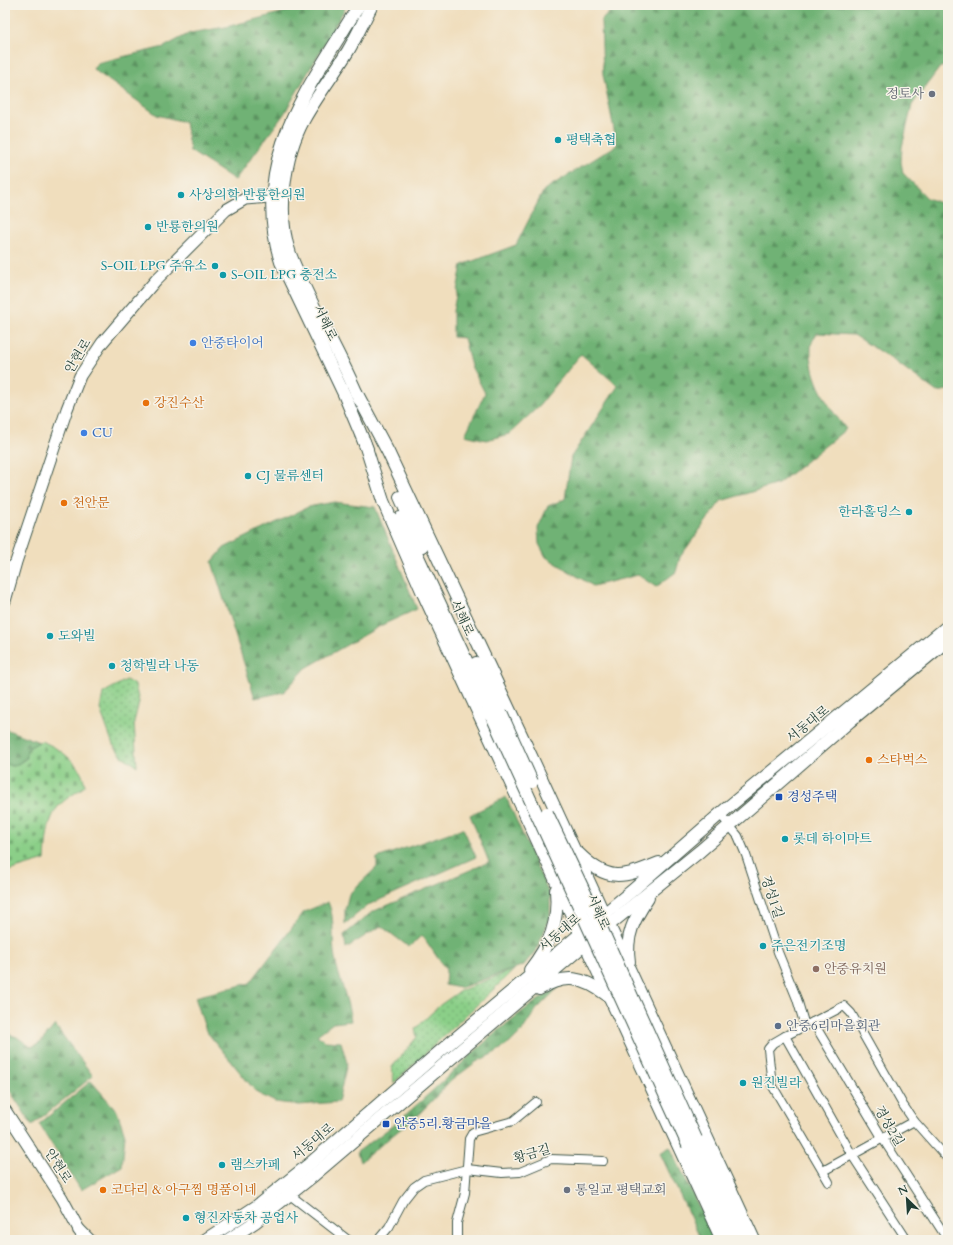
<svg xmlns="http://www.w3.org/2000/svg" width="953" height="1245" font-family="Cardo,'Noto Serif KR',serif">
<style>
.grass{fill:url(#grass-dots);stroke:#55865e}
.forest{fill:url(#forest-firs);stroke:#487854}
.cemetery{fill:url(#cemetery-stones);stroke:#55865e}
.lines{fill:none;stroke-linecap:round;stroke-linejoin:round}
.minor-casing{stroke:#3e5549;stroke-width:10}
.secondary-casing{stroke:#3e5549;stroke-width:13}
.primary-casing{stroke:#3e5549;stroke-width:14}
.minor{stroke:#fff;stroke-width:8}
.secondary{stroke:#fff;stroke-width:11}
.primary{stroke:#fff;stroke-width:12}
.primary-bridge-casing{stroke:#3e5549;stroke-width:14;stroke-linecap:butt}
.primary-bridge{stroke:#fff;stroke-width:12}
.worship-dot{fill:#6b7280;stroke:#f7f3e8;stroke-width:1.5}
.culture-dot{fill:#0f9aa8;stroke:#f7f3e8;stroke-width:1.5}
.shop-dot{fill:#3f7fe0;stroke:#f7f3e8;stroke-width:1.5}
.food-dot{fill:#e8710a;stroke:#f7f3e8;stroke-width:1.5}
.transit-dot{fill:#1a4fb4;stroke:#f7f3e8;stroke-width:1.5}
.education-dot{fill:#8d6e63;stroke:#f7f3e8;stroke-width:1.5}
.service-dot{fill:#5c6f8a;stroke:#f7f3e8;stroke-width:1.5}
.labels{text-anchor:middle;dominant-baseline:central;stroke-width:3;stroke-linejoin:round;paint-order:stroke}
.worship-label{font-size:13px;fill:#5b616d;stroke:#f7f3e8;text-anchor:end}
.culture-label{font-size:13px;fill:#0d838f;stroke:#f7f3e8;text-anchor:start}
.street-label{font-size:13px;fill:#1f3d34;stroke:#f7f3e8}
.shop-label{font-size:13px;fill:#366cbe;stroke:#f7f3e8;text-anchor:start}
.food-label{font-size:13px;fill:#c56008;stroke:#f7f3e8;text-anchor:start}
.transit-label{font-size:13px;fill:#164399;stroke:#f7f3e8;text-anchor:start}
.education-label{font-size:13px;fill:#785e54;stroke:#f7f3e8;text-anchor:start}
.service-label{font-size:13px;fill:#4e5e75;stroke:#f7f3e8;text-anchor:start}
</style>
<defs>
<pattern id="grass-dots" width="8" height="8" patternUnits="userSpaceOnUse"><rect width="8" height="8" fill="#8bcf88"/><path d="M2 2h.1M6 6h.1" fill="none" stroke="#71a970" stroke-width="1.8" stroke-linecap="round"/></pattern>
<pattern id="forest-firs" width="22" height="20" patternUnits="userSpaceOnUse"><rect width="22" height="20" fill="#70b274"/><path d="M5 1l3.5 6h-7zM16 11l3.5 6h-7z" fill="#5b9260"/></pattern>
<pattern id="cemetery-stones" width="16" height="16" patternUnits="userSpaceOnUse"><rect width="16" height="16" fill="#8bcf88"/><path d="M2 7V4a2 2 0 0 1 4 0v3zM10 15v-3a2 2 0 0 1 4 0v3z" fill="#71a970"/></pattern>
</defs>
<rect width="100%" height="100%" fill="#f7f3e8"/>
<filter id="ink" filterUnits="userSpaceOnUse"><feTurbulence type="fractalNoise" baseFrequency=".025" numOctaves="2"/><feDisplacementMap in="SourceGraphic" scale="8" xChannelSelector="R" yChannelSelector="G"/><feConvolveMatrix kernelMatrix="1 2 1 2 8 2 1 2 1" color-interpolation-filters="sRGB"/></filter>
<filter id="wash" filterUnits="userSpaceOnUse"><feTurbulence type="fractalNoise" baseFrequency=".012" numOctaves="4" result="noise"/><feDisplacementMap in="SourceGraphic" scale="16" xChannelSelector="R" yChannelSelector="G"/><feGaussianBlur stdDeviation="0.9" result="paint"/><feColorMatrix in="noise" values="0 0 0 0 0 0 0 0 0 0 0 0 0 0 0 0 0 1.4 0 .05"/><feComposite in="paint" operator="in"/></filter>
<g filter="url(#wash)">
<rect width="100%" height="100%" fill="#f0debd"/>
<g class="grass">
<path d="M126,680L135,685L139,702L134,722L137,766L122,756L113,745L100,709L103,693Z"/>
<path d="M515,969L394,1083L392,1067L417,1037L415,1029L440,1005L460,991Z"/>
</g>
<g class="forest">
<path d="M323,5H347L284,114L235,180L190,151L185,122L157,115L93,69L97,63L164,47L190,33L226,27L284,12Z"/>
<path d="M616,5H948V66L940,67L912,105L902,147L901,162L903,173L927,198L948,206V390L937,392L896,362L854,335L817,333C815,337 811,342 811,347C809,378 828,406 846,429L778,484L721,501L680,557L676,572L656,587L638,575L593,586L546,557L539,544L538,528L548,506L565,499L571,457L618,386L581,354L539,406L509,434L486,440L465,435L485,393L471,366L464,338L453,337V311L462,265L516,245L544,190L617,145L603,74L601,21Z"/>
<path d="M334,502L375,507L417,609L382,625L306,668L284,692L255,698L212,562L224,548L308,507Z"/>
<path d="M5,729L39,742L27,749V757L15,766L8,765L5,760Z"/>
<path d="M506,797L550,896V918L536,950L524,965L460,988L445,985L446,970L422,935L409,947L381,926L346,948L344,935L372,912L489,862L470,815Z"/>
<path d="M463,828L476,857L368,905L345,924V910L349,894L377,867V858Z"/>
<path d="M328,902C336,919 331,939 335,958C339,979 348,999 351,1021L333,1023L317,1035L325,1041L341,1042L347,1063L338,1102L299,1105L275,1102L257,1093L206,1031L195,997L250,983L304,912Z"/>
<path d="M559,987L536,1010L522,1031L510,1043L496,1052L476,1062L452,1080L420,1113L360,1162L357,1152C370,1143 383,1133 396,1123C450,1078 497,1023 559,987Z"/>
<path d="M55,1025L93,1076L32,1125L5,1083V1033L17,1037L31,1047L40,1043Z"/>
<path d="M91,1081L117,1111L125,1135L122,1166L81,1190L39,1124Z"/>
<path d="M670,1147L715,1240H701L660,1153Z"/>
</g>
<path class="cemetery" d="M41,741C60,748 83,765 85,786C76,793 64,799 57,808C47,822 46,843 45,860L5,872V761L8,765L15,766L27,758V749Z"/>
</g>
<g filter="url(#ink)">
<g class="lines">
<defs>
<g id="minor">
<path d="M5,570L16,562"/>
<path d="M720,814L738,836L746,855L778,952L797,999L805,1026L785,1036L852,1155L907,1240"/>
<path d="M813,1022L883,1139L948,1240"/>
<path d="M809,1024L844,1006L851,1013L903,1105L914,1121L948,1159"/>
<path d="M785,1036L773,1043L768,1049L772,1085L829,1182"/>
<path d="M823,1171L914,1121"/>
<path d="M290,1195L348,1240"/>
<path d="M378,1240L389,1227L403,1201L414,1187L424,1180L467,1169L502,1173L520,1172L551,1159L603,1161"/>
<path d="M457,1240V1223L465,1193L469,1139L473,1132L513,1121L536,1102"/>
</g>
<g id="secondary">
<path d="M5,601L16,562L67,409L80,376L102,343L156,280L226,210L245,199L281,196"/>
<path d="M5,1110L62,1198L83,1237"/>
</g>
<g id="primary">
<path d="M359,5C309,88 249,160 281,262L344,394L367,449"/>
<path d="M356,392L388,452L525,743L754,1240"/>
<path d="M359,399C339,350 309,304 290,254C276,215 284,155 304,119C317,96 334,74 348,51C357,36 364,20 372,5"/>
<path d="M364,441L383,501L423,593L722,1240"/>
<path d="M400,497L422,546"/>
<path d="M400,518L492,716"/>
<path d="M476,663L501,713"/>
<path d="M578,853C608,883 622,878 659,863"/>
<path d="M629,962C625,936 634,919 648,898"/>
<path d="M530,970C550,944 559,923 556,890"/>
<path d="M539,989C566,973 583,977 607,995"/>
<path d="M696,1139L742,1240"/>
<path d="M688,1145L732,1240"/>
<path d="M79,1230L89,1240"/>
<path d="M205,1240L257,1206L307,1166L444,1048L634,889L720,814L948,626"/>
<path d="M228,1240L255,1222L314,1175L584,945L700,851L850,721L948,640"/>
</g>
</defs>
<use href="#minor" class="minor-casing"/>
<use href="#secondary" class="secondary-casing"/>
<use href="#primary" class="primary-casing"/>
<use href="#minor" class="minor"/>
<use href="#secondary" class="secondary"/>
<use href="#primary" class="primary"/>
<defs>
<g id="primary-bridge">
<path d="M501,713L532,782"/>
<path d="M492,716L688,1145"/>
<path d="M547,813L594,912L696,1139"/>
</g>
</defs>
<use href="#primary-bridge" class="primary-bridge-casing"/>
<use href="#primary-bridge" class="primary-bridge"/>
</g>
</g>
<g class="worship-dot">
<circle cx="932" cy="94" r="4"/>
<circle cx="567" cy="1190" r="4"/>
</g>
<g class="culture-dot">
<circle cx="558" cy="140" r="4"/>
<circle cx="181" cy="195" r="4"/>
<circle cx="148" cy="227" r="4"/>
<circle cx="215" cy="266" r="4"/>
<circle cx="223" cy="275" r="4"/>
<circle cx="248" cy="476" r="4"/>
<circle cx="909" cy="512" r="4"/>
<circle cx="50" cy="636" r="4"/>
<circle cx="112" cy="666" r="4"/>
<circle cx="785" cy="839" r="4"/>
<circle cx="763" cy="946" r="4"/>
<circle cx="743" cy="1083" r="4"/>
<circle cx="222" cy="1165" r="4"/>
<circle cx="186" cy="1218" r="4"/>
</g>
<g class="shop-dot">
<circle cx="193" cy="343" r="4"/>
<circle cx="84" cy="433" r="4"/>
</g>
<g class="food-dot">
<circle cx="146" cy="403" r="4"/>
<circle cx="64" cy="503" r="4"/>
<circle cx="869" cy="760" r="4"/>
<circle cx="103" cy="1190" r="4"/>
</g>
<g class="transit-dot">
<rect x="775" y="793" width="8" height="8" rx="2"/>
<rect x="382" y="1120" width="8" height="8" rx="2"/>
</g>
<circle class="education-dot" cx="816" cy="969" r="4"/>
<circle class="service-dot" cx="778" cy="1026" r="4"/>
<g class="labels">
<g class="worship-label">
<text x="924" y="94">정토사</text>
<text x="575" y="1190" text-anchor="start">통일교 평택교회</text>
</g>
<g class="culture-label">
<text x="566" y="140">평택축협</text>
<text x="189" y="195">사상의학 반룡한의원</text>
<text x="156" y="227">반룡한의원</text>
<text x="207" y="266" text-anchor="end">S-OIL LPG 주유소</text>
<text x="231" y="275">S-OIL LPG 충전소</text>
<text x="256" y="476">CJ 물류센터</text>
<text x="901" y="512" text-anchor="end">한라홀딩스</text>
<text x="58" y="636">도와빌</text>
<text x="120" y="666">청학빌라 나동</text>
<text x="793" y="839">롯데 하이마트</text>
<text x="771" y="946">주은전기조명</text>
<text x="751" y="1083">원진빌라</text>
<text x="230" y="1165">램스카페</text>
<text x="194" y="1218">형진자동차 공업사</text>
</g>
<g class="street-label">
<text transform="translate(325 323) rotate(64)">서해로</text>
<text transform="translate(78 356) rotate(-59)">안현로</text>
<text transform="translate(462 618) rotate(65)">서해로</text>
<text transform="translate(808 724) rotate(-39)">서동대로</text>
<text transform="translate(772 897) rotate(72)">경성1길</text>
<text transform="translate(598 912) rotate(66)">서해로</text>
<text transform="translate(560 933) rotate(-41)">서동대로</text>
<text transform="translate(889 1126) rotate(59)">경성2길</text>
<text transform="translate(313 1142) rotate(-40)">서동대로</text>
<text transform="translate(532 1154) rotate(-16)">황금길</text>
<text transform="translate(58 1166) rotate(57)">안현로</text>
</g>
<g class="shop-label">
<text x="201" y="343">안중타이어</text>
<text x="92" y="433">CU</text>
</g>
<g class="food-label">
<text x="154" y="403">강진수산</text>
<text x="72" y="503">천안문</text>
<text x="877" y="760">스타벅스</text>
<text x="111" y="1190">코다리 &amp; 아구찜 명품이네</text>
</g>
<g class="transit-label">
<text x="787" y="797">경성주택</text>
<text x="394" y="1124">안중5리.황금마을</text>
</g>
<g class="education-label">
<text x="824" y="969">안중유치원</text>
</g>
<g class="service-label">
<text x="786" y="1026">안중6리마을회관</text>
</g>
</g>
<rect width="953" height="1245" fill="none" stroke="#f7f3e8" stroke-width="20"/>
<g transform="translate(907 1199) rotate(335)" stroke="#f7f3e8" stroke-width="3" paint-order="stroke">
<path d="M0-3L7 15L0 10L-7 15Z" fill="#1f3d34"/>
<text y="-6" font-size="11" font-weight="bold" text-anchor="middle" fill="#1f3d34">N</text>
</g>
</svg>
